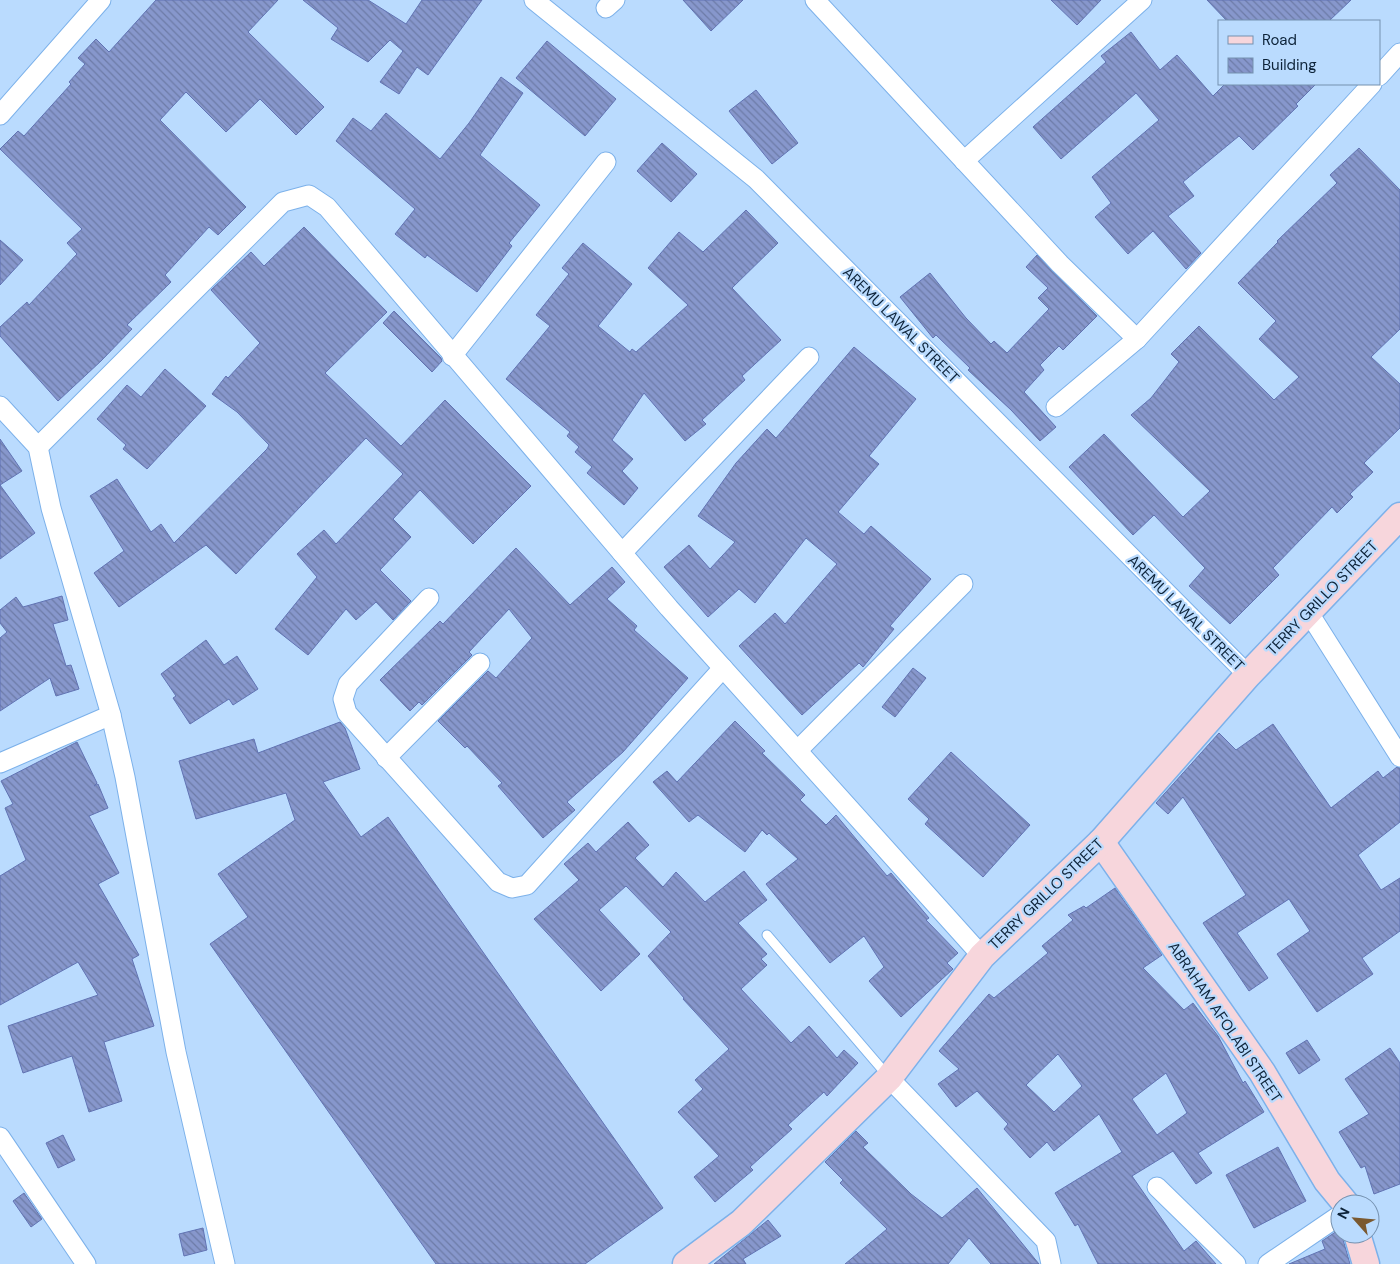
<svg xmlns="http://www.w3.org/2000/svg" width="1400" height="1264" font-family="'DM Sans',sans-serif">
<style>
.building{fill:url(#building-back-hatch);stroke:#6173b3;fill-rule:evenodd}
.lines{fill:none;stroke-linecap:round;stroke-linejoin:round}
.lane-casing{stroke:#7cb1ea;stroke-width:11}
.street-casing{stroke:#7cb1ea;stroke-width:21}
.secondary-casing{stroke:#7cb1ea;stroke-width:29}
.lane{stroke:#fff;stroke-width:9}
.street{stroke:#fff;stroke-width:19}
.secondary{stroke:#f7d6dc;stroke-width:26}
.labels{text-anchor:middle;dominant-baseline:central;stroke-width:4.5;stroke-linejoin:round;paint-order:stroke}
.street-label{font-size:15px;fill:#0d2339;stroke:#badbfe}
</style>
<defs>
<pattern id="building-back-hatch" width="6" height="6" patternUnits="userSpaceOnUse" patternTransform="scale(1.25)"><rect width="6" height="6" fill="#8797cc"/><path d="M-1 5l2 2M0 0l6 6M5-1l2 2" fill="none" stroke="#6d7ba7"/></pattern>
</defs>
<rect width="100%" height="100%" fill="#badbfe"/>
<g class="building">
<path d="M156,0H278L248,32L324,107L296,135L260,99L226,132L186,92L160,120L246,207L218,235L209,227L165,275L171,282L127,325L132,329L101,361L58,401L0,336V327L27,302L29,305L77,254L67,243L82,229L0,149L18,131L24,136L71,84L69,82L85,64L78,58L96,39L109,52Z"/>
<path d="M303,0H368L406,24L422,0H482L428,75L417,67L399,94L380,82L403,51L390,40L368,62L331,39L338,28Z"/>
<path d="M683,0H743L711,31Z"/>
<path d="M1051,0H1101L1077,25Z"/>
<path d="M1207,0H1351L1329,21H1227Z"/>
<path d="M1131,32L1160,70L1177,55L1213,96L1225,84H1316L1296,104L1298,106L1253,150L1239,136L1183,182L1194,196L1168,216L1201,253L1186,269L1153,231L1128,254L1095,217L1111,203L1092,177L1159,120L1136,93L1061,159L1033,127L1106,62L1101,56Z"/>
<path d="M547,41L616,99L585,136L516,78Z"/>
<path d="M501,77L523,93L480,155L540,205L509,243L512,246L477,292L427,255L425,258L395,234L415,209L336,141L353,118L371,131L386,113L440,159L469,123Z"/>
<path d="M756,90L798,143L772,164L729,111Z"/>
<path d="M662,143L697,174L671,202L637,171Z"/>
<path d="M1359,148L1400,190V329L1371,357L1400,384V428L1364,463L1373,472L1350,494L1353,497L1337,513L1332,507L1273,568L1279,575L1230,624L1189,586L1205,568L1154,515L1133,535L1069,467L1104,434L1183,517L1210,491L1131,415L1151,398L1179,362L1171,354L1199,326L1274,400L1299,377L1259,339L1276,321L1238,283L1278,242L1277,241L1337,183L1330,175Z"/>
<path d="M746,210L778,243L732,288L781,340L742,376L745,380L702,420L706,424L685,441L644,393L612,440L633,459L622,471L638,488L624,505L587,473L592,467L575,452L579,447L567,436L570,432L506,379L550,326L536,315L569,274L562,268L583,243L632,284L598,326L630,352L632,349L636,352L688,305L648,268L679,232L703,252Z"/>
<path d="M304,227L387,312L325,373L401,446L445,400L531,486L473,544L420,490L393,519L411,537L380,570L411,601L393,620L376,602L356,620L346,609L308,655L275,629L317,577L297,554L324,530L336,544L403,474L366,438L236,574L206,545L119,607L94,573L124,551L90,496L117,479L151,532L161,524L174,543L267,449L269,445L237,412L212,394L226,376L228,378L260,343L211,290L251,252L264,266Z"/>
<path d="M0,240L23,260L0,285Z"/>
<path d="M1037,255L1097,316L1063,350L1059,346L1040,365L1044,370L1024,392L1056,427L1040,441L1011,410L968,370L970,368L936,335L933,338L900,297L930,273L966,318L991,344L994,341L1007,353L1049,309L1038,298L1048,288L1026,267Z"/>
<path d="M394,311L441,358L442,361L432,372L383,323Z"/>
<path d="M854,347L916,399L869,456L879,464L838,512L864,534L871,526L931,579L890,626L894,629L863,667L859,663L802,715L739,646L775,613L785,624L837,564L806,538L755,603L739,589L708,617L664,567L689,545L710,569L735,542L698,516L736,463L767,429L776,438Z"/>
<path d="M165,369L206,406L147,469L123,449L126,445L97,419L127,385L141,397Z"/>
<path d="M0,439L22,471L0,485L35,533L0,559Z"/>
<path d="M516,548L570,605L612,567L625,582L607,599L637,626L634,630L688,678L623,752L567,802L575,810L543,838L498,786L502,783L467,746L465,748L438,721L488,671L496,678L532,638L509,609L469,652L472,655L422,705L419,702L410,711L380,680L440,621L443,624Z"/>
<path d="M62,596L68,620L53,624L66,666L71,665L79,689L56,696L50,678L0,711V638L7,632L0,623V610L16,597L23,607Z"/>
<path d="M206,640L224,665L237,656L258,689L233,705L229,699L190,724L173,698L176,696L161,674Z"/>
<path d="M913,668L926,678L895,717L882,707Z"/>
<path d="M735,721L765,751L762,753L805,795L800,800L826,825L836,815L887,876L891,873L929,918L926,920L958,953L947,963L953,969L901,1017L869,981L884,967L864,936L830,963L766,884L798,859L769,833L767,835L762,830L745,852L698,815L689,822L653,782L667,771L677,782Z"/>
<path d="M340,722L345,728L360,769L323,782L361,837L388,817L663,1208L585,1264H436L210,944L248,917L218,874L295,820L286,793L196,819L179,761L254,739L258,753Z"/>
<path d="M1273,724L1331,808L1378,771L1383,778L1397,767L1400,768V822L1358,855L1381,890L1400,878V931L1362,958L1373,974L1317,1012L1277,954L1310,931L1289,899L1237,933L1268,978L1249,991L1203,923L1246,895L1183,797L1168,814L1156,803L1219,733L1236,750Z"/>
<path d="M77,742L97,783L94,786L98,784L108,808L89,816L119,873L98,884L139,955L132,959L154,1026L104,1042L122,1101L89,1112L72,1056L23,1073L8,1026L98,995L78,962L0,1005V876L26,860L5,808L13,804L1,781Z"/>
<path d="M951,752L1030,825L983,877L925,824L929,819L908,799Z"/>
<path d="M628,822L649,845L635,858L663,887L676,872L705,902L744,871L767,900L738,923L767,954L761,959L767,965L741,989L791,1043L809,1026L837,1058L844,1050L858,1063L827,1096L824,1092L788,1125L792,1129L750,1167L753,1170L715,1202L694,1177L719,1156L678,1112L703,1089L695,1080L729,1049L683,999L684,998L648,956L671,932L626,886L599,910L640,954L601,991L534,919L579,880L564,864L588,843L596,852Z"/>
<path d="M1115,888L1162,955L1143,968L1184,1010L1193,1003L1218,1036L1243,1083L1245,1081L1264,1112L1198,1153L1212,1173L1196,1184L1173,1151L1132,1176L1184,1251L1196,1241L1216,1264H1098L1078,1224L1075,1226L1055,1193L1122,1152L1099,1114L1054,1151L1047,1142L1030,1158L1004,1129L1008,1124L977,1091L956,1107L938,1084L959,1069L939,1051L989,994L994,998L1048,953L1042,946L1073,920L1068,915L1084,906L1086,908ZM1058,1054L1082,1086L1054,1112L1026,1085ZM1166,1073L1187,1113L1157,1135L1132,1099Z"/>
<path d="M1307,1040L1320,1060L1299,1074L1286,1053Z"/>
<path d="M1390,1048L1400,1063V1184L1374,1194L1365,1166L1361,1168L1339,1132L1369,1114L1345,1079Z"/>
<path d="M856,1131L868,1143L863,1147L911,1194L942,1218L977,1188L1039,1264H991L969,1238L948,1264H845L887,1229L840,1183L843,1180L825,1162Z"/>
<path d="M63,1135L75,1160L58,1168L46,1143Z"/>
<path d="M1278,1147L1306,1201L1254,1228L1226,1175Z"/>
<path d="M24,1193L42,1219L31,1227L13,1201Z"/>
<path d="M768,1220L781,1236L743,1259L746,1264H714Z"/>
<path d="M203,1228L207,1250L184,1256L179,1234Z"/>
<path d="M1340,1229L1350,1264H1289L1325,1249L1322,1241Z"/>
</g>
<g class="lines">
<defs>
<path id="lane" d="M767,935L887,1075"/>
<g id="street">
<path d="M534,0L756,179L1248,675"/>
<path d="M815,0L1060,264L1137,339"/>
<path d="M606,8L615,0"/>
<path d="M1379,76L1400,53"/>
<path d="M0,115L101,0"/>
<path d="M964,161L1142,0"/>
<path d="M452,356L606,162"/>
<path d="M0,406L38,447L51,508L111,715L125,777L176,1052L225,1264"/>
<path d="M1056,407L1137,339L1372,84"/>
<path d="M38,447L283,202L309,195L327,207L669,608L982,956"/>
<path d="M622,553L809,357"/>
<path d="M429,598L348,684L343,699L347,713L498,882L512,888L527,885L723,668"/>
<path d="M1309,613L1400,757"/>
<path d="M798,750L963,584"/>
<path d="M386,758L480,663"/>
<path d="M0,763L111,715"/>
<path d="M889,1078L1046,1241L1051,1264"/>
<path d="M0,1137L86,1264"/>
<path d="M1157,1187L1236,1264"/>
<path d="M1268,1264L1340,1215"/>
</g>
<g id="secondary">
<path d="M1101,842L1262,1072L1327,1181L1346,1204"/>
<path d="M1357,1234L1366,1264"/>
<path d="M686,1264L741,1223L889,1078L982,956L1101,842L1248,675L1400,516"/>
</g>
</defs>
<use href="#lane" class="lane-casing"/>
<use href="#street" class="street-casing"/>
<use href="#secondary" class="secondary-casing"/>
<use href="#lane" class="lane"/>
<use href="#street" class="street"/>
<use href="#secondary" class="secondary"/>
</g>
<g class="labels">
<g class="street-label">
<text transform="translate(901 325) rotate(45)">AREMU LAWAL STREET</text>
<text transform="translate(1322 598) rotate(-46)">TERRY GRILLO STREET</text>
<text transform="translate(1186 613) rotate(45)">AREMU LAWAL STREET</text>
<text transform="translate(1046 894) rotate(-44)">TERRY GRILLO STREET</text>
<text transform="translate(1225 1022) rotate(56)">ABRAHAM AFOLABI STREET</text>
</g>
</g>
<rect x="1218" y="20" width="162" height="65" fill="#badbfe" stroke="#7591af"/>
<rect x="1228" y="36" width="25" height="8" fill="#f7d6dc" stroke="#7591af"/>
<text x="1262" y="45" font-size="15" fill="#0d2339">Road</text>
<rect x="1228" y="58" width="25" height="15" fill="url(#building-back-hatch)" stroke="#7591af"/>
<text x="1262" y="70" font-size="15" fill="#0d2339">Building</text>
<g transform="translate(1355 1219) rotate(297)"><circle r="24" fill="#badbfe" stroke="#7591af"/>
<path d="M0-4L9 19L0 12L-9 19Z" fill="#7a5930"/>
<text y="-8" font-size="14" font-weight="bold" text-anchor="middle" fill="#0d2339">N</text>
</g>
</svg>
